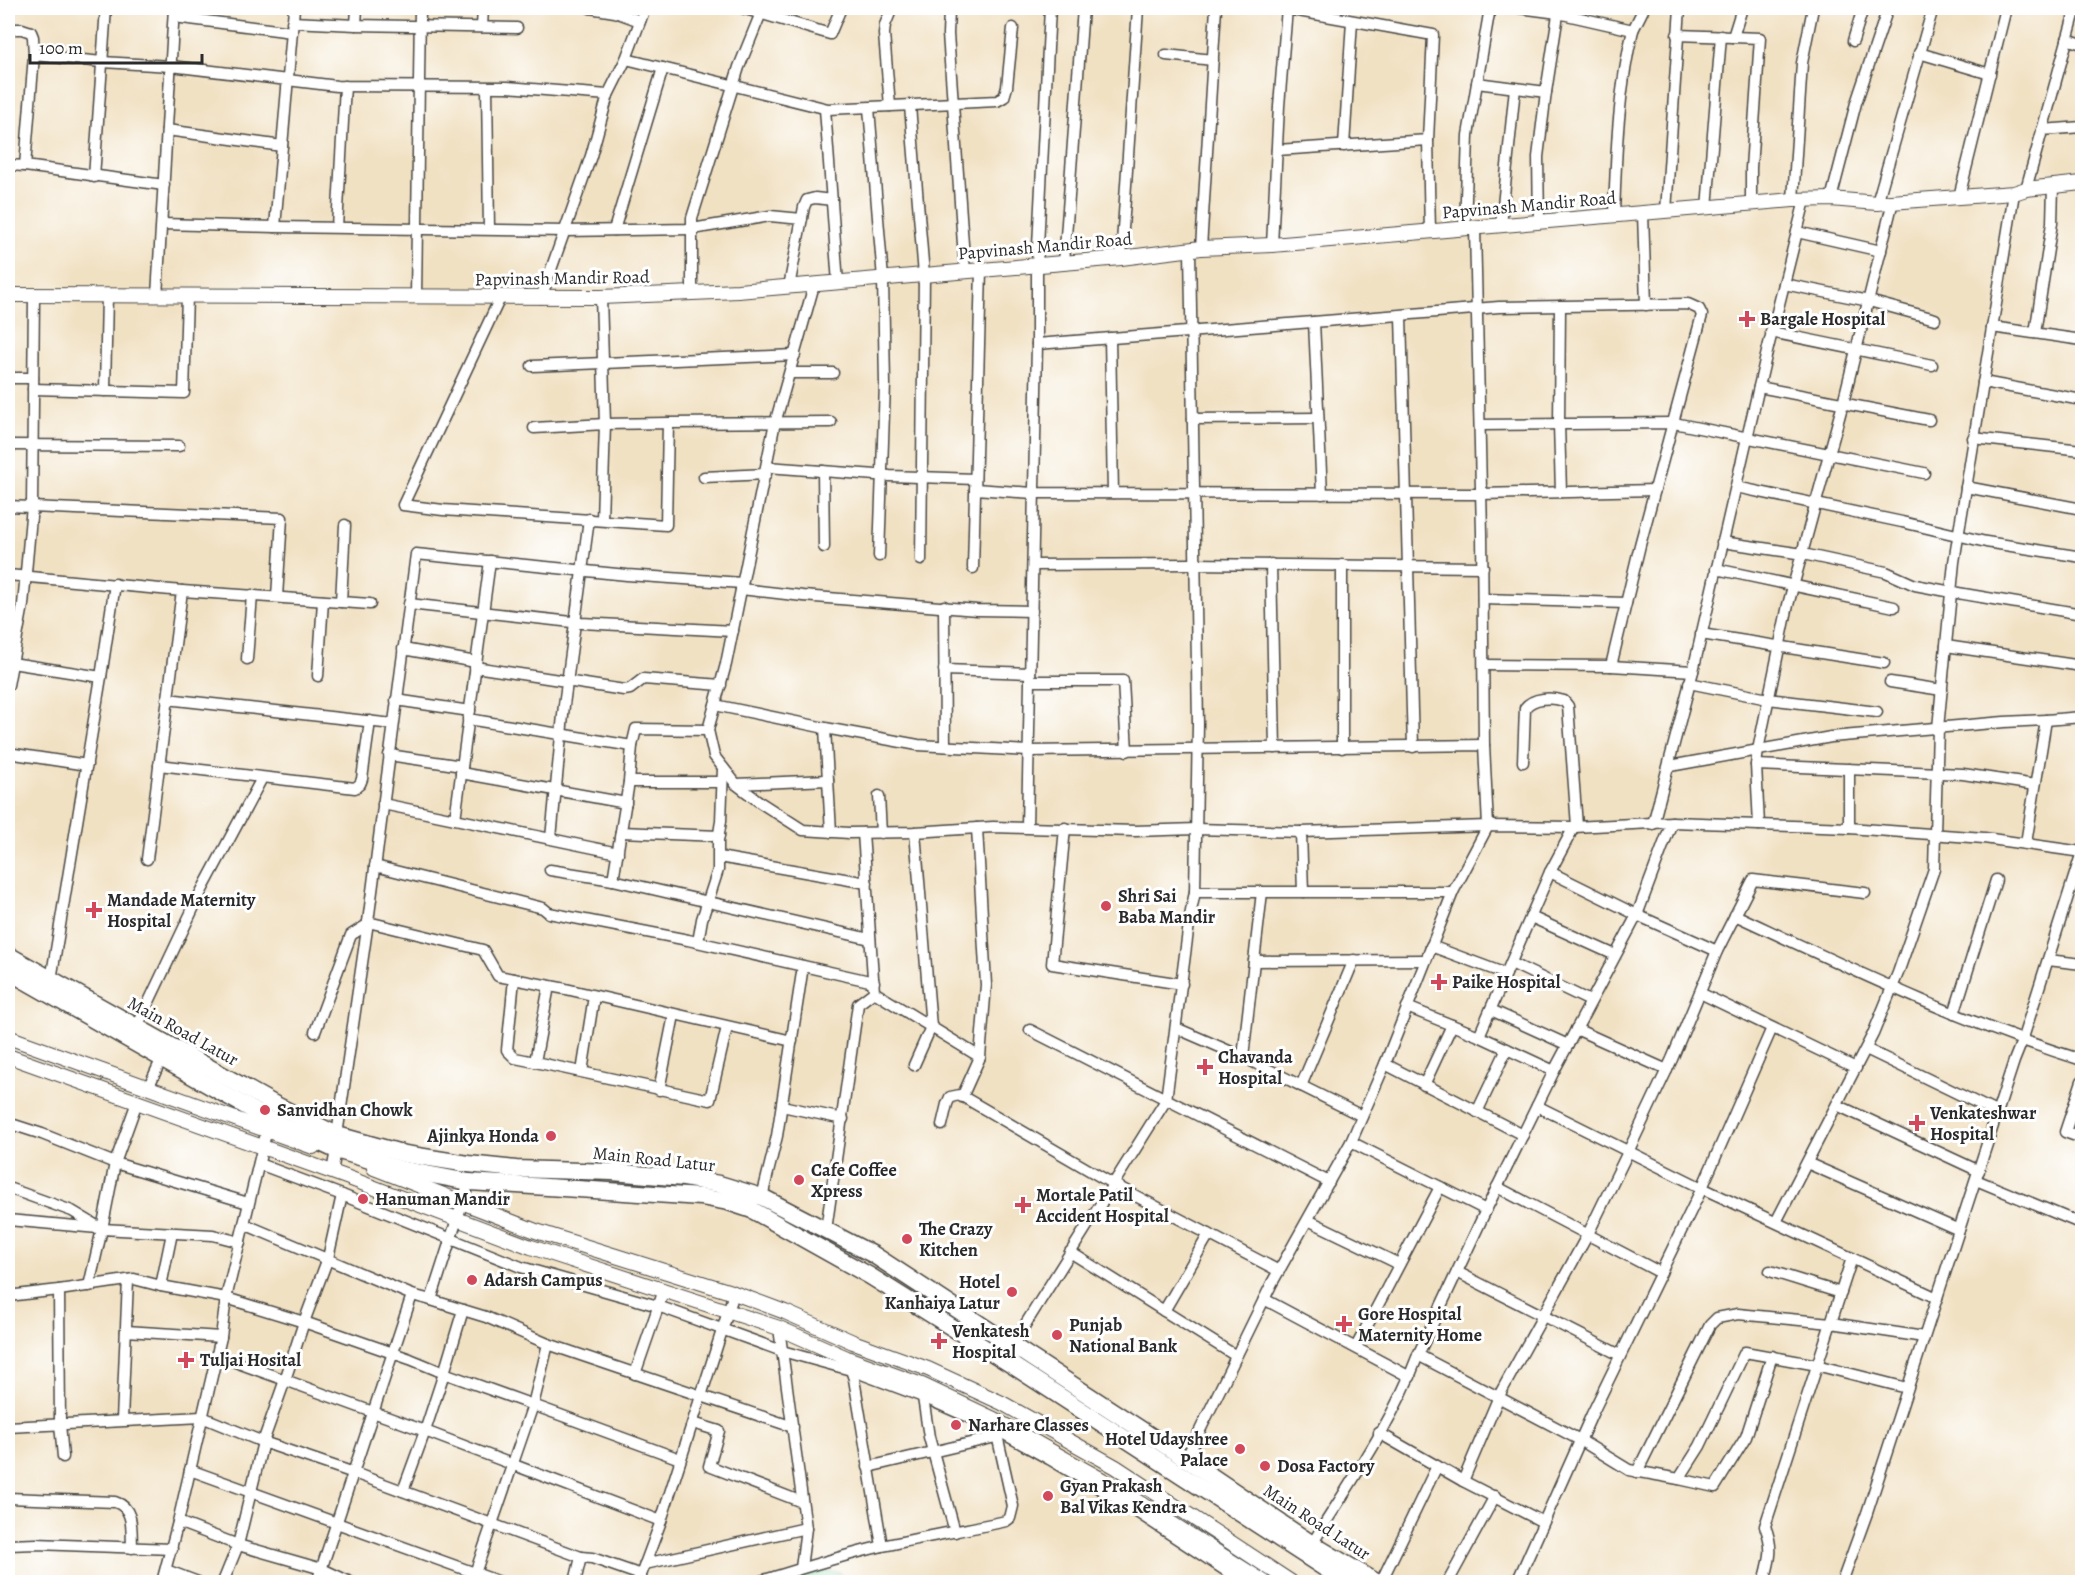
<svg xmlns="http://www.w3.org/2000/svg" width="2090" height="1590" font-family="Alegreya,serif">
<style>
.green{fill:#8ae0a4;stroke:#5a8668;stroke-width:1.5}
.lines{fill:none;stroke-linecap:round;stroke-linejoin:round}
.minor-casing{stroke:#494642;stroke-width:13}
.tertiary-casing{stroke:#494642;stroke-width:16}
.primary-casing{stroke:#494642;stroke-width:19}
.minor{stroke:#fff;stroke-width:10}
.tertiary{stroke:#fff;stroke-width:14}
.primary{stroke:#fff;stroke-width:16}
.poi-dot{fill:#d1495b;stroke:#fff;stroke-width:2}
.labels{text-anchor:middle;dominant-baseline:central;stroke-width:6;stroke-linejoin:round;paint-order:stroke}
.street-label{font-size:18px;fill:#2b2b2b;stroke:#fff}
.poi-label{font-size:18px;font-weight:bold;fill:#2b2b2b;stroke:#fff;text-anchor:start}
</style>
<rect width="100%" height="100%" fill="#fff"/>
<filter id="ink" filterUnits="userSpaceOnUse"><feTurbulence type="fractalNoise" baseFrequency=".0167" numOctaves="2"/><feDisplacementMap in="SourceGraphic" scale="12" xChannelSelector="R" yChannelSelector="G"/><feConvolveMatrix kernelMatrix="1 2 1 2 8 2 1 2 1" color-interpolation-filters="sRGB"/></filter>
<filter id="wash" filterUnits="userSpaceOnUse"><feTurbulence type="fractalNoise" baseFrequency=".008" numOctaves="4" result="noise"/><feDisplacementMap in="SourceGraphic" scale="24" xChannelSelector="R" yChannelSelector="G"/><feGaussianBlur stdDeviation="1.35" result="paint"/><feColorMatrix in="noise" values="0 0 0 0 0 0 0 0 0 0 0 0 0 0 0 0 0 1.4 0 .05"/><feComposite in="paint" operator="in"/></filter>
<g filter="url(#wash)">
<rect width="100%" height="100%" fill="#f1e1c3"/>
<path class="green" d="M819,1571L839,1572L845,1582H784Z"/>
</g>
<g filter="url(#ink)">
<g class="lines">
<defs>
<g id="minor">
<path d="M357,8L356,25L517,28"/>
<path d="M590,8L615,12L640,21"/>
<path d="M742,8L830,34L841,8"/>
<path d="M951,8L949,11L948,34L965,272"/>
<path d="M1520,8L1558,13L1633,30C1618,91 1616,154 1614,216"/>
<path d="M174,17L292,32"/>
<path d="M292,22L356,25"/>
<path d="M482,27L483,8"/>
<path d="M8,29H22L31,32L33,37L34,55"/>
<path d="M1633,30L1644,8"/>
<path d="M1677,35L1760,38L1751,168V204"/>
<path d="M1733,37L1742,8"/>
<path d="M2067,39L2082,44"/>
<path d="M1853,41L1863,8"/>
<path d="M1919,53L1990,74"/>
<path d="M1166,55L1213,60"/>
<path d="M626,59L828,109L997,101L1004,97L1007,87L1013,28"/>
<path d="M1477,83L1546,92"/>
<path d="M487,88L489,229"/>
<path d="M890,106L884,34L885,25L892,8"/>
<path d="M910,106L924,275L921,560"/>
<path d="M869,108L883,279L885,384L879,556"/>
<path d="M825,109L838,283"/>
<path d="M167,130L282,146"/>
<path d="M2042,130L2082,127"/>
<path d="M1428,140L1430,232"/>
<path d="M1344,146L1352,21"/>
<path d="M1277,150L1428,140L1433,35L1287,9"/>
<path d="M8,165L25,166"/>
<path d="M94,177L106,8"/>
<path d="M164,185L25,166L34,55L102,62L171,66L337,86L507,87L608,95"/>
<path d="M2026,189L2076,8"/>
<path d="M1959,197L2006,8"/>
<path d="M1831,199L1856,103L1888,8"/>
<path d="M1793,200L1802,63L1813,8"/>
<path d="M1877,203L1933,8"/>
<path d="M1707,208L1721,36"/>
<path d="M1666,211L1680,8"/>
<path d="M1643,213L1646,305"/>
<path d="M1539,222L1538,157L1546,92L1559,8"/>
<path d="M162,224L275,227L294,8"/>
<path d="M1501,225L1515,88"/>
<path d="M275,227L565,231L692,229L770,216L802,219"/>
<path d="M337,227L345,86"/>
<path d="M1475,228L1482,533L1484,745"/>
<path d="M1465,229L1468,135L1490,8"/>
<path d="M614,230L663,68"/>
<path d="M1797,232L1881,251"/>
<path d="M1272,245L1279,106L1287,8"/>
<path d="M1201,248L1216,8"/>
<path d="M1121,258L1138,8"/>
<path d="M1064,263L1083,8"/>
<path d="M1784,284L1869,301L1935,319"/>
<path d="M814,285L774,427L726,664L708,730L714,756L736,784L761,803L803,830L849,833L915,832L993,827L1135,831L1196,829L1301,832L1488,826L1574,827L1672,822L1849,828L1984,838L2082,852"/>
<path d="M789,287L804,207L807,200L815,198L832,200"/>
<path d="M692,293V218L739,67L763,8"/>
<path d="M157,296L174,8"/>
<path d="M416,297L420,8"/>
<path d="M500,298L403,505L443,510L666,525L668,423L605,424L601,297"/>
<path d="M541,298L591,156L608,95L626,59L645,8"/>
<path d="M1560,306L1559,424L1561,492"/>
<path d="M1401,316L1413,747"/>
<path d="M1314,322L1322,494"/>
<path d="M1992,327L2082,340"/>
<path d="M1771,332L1932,365"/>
<path d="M2035,333L2052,223L2053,186"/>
<path d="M1110,338L1113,493"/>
<path d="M1037,344L1499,307L1688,304L1699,309L1702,315L1640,545L1611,666"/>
<path d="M532,366L795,355"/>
<path d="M790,373H833"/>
<path d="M8,378H33"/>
<path d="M1983,382L2082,400"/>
<path d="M1759,387L1929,420"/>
<path d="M33,389L184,393L187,296"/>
<path d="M105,391L107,295"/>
<path d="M1193,419L1318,418"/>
<path d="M668,423L831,422"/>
<path d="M1480,425L1674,423L1924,473"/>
<path d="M534,428L605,424L602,520"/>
<path d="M1973,438L2082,450"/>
<path d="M8,445L179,446"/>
<path d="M767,467L890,476L975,479"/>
<path d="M823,471L824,547"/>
<path d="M704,477L766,474"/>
<path d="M1736,487L1902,522L1986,542L2082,557"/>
<path d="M1966,487L2082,509"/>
<path d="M975,489L1033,493L1481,494L1655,490"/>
<path d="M8,506L282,518L277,597"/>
<path d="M1722,542L1803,554L1886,572L1915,585L1952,592L2082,614"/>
<path d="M1271,564L1275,748"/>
<path d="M1033,565L1194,564L1483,567"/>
<path d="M973,568L981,270"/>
<path d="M1716,569L1894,607"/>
<path d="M8,575L182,591L147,859"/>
<path d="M741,589L803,596L977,610L1032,611"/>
<path d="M182,591L370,604"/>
<path d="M1483,599L1626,603"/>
<path d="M341,602L345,525"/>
<path d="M409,604L581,623L733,631"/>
<path d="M944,606L945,746"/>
<path d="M1701,634L1884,663"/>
<path d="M1946,646L2082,666"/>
<path d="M403,649L476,662"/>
<path d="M247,659L252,595"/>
<path d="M12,663L101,677L51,980"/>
<path d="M1484,665L1611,666L1693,671"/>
<path d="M475,667L624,690L630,689L643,679L721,685"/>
<path d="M944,670L1030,673"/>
<path d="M318,676L323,601"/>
<path d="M101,677L115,584"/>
<path d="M1030,681H1123L1127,751"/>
<path d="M1890,682L1942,690"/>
<path d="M1689,683L1768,699L1877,712"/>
<path d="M8,685L23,605L32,506L34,295"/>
<path d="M167,699L393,724"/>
<path d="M396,700L470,711"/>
<path d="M715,705L825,728L831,832"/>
<path d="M468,719L632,746"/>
<path d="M2046,720L2082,717"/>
<path d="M825,728L918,745L1029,751L1484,745L1488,826L1453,892L1385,1064L1351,1142L1272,1283L1186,1459"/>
<path d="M1342,748V565"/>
<path d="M8,753L87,765"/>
<path d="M389,755L462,766"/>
<path d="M1523,762L1525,708C1533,697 1552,697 1564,701L1568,706L1577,826"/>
<path d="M159,765L355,788L360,784L362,779L370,721"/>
<path d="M1756,765L1963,774L2035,785"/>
<path d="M1670,766L1831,737L2004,722L2046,720L2026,843"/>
<path d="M461,773L626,803"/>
<path d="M629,782H722"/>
<path d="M736,784L828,780"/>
<path d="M879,796L881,833"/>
<path d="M383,804L618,853"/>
<path d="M455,819L490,561"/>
<path d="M1653,824L1693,671L1767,352L1805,200"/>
<path d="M1759,825L1756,765L1758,750L1788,605L1843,403L1893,201"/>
<path d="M1027,827L1037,344V266L1050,8"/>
<path d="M977,828L986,985L980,1057"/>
<path d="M1065,828L1052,964L1182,984"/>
<path d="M1849,828V769"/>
<path d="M621,832L719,836"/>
<path d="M1301,832L1303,892"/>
<path d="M551,838L564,705L589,519"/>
<path d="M719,857L867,883"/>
<path d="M375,866L543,908L549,913L688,940L874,982"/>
<path d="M550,870L613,880L870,939"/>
<path d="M1550,872L1637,915L1717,951"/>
<path d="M613,880L629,782L632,746L636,729L708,730"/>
<path d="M1195,892H1453"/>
<path d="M1262,892L1243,1057L1362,1116"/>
<path d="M1735,915C1849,968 1962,1023 2082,1060"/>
<path d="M1531,917L1615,955"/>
<path d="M368,922L483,950L498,976L566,989L792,1041"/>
<path d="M698,942L702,919L718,870V840L721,821L723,768"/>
<path d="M1431,946L1506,974"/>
<path d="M2048,960L2082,964"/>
<path d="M1254,961L1426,960"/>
<path d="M1511,963L1590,1001"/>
<path d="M514,979L507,1050L515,1058L535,1062"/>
<path d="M549,986L535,1062L710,1100L727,1027"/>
<path d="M874,992L980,1057L962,1097"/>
<path d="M1700,993L1856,1068"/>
<path d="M1407,1007L1479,1036L1554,1071"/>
<path d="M1491,1010L1568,1045"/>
<path d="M1954,1014L1996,880"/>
<path d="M137,1027L200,894L262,778"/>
<path d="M1176,1028L1243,1057"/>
<path d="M1576,1029L1667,1070"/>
<path d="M1030,1030L1329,1182"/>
<path d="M315,1032L351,935L367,925"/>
<path d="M1479,1036L1550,872L1574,827"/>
<path d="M1866,1049L1998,1113"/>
<path d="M1385,1064L1523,1135"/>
<path d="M914,1065L931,1027L915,832"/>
<path d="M582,1072L594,996"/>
<path d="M2082,1081L2065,1132L2082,1138"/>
<path d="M1424,1085L1452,1025"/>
<path d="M1301,1086L1354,960"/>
<path d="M148,1088L162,1058"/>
<path d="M659,1090L674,1015"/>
<path d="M1837,1105L1979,1171"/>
<path d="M782,1106L843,1119"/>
<path d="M1537,1106L1702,1188L1937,1298"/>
<path d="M1477,1112L1507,1049"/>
<path d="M8,1123L42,1134L115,1163L248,1203"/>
<path d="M942,1125L947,1104L950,1097L960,1095L1113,1184L1279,1271"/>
<path d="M337,1135L368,922L416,554L627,575L742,583"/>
<path d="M1351,1142L1486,1210"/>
<path d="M1807,1163L1959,1230"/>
<path d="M259,1164L342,1195L521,1267L658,1306L782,1351L851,1370L923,1397L995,1429L1049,1459L1117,1499L1243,1582"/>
<path d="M332,1172L336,1150"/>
<path d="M1976,1180L2082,1224"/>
<path d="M1497,1187L1661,1273"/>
<path d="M8,1188L72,1211L102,1229"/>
<path d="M762,1197L777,1136L803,966"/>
<path d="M8,1220L98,1228"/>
<path d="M1308,1220L1399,1264"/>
<path d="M1776,1222L1873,1034L1898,973L1934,869L1938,728L1954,562L2014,193"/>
<path d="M244,1224L412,1295"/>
<path d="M102,1229L115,1163L137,1102"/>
<path d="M826,1230L858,1004L874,992L863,833"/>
<path d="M1070,1252L1236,1356"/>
<path d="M1770,1271L1841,1293"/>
<path d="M1457,1272L1620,1355"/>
<path d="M89,1286L102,1229L213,1235L240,1242"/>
<path d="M161,1286L172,1233"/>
<path d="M8,1296L59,1290"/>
<path d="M1264,1299L1410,1377"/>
<path d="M431,1300L463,1310L444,1373L533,1405L472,1582"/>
<path d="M463,1310L486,1317L548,1344L533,1405L680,1459"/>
<path d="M1164,1311L1209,1234"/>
<path d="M779,1328L806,1528L801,1568"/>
<path d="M126,1331L221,1337"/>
<path d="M548,1344L793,1427"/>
<path d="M1013,1344L1166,1100L1190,916L1195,892L1198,724L1190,250"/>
<path d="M1356,1347L1440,1187"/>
<path d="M216,1355L285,1380L304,1322L410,1359L444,1373L425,1431L661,1521L641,1575"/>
<path d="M1418,1355L1580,1440L1629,1470L1679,1479L1700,1446L1745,1352L1812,1364L1907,1388"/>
<path d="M850,1367L854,1379L882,1546"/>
<path d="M635,1374L664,1290"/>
<path d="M922,1391L929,1437L955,1532"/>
<path d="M122,1420L128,1280"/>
<path d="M693,1423L719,1431L709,1466L802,1502"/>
<path d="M8,1427L202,1417L263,1442L285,1380L425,1431L403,1491"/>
<path d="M1379,1433L1463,1481L1543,1522"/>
<path d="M63,1457L60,1424L59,1290L134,1279L161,1286L226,1298L304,1322L328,1258L342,1195"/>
<path d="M868,1467L996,1437"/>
<path d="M190,1470L500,1582"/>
<path d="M1637,1472L1710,1325L1717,1318L1738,1314L1831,1323L1924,1337"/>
<path d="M1679,1479L1715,1487L1746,1437L1772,1356"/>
<path d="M1463,1481L1500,1394L1588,1234L1628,1152L1672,1059L1717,951L1753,880L1865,893"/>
<path d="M8,1498L115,1502C135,1508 131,1531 132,1548"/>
<path d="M661,1521L734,1293"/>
<path d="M178,1522L238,1545L263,1442L354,1473L581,1557L575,1582"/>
<path d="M1312,1544C1350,1483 1393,1422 1418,1355L1486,1210L1554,1071L1637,915L1672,822"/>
<path d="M8,1545L36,1544L172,1549"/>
<path d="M581,1557L592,1558L641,1575L640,1582"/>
<path d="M645,1564L806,1528"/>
<path d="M166,1570L198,1582"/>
<path d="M162,1582L178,1522L221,1337L226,1298L268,1125"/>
<path d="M223,1582L238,1545L322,1569L350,1582"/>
<path d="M317,1582L412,1295L431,1300L469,1182"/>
<path d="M758,1582C799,1569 840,1556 883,1546C924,1537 965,1530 1006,1521L1010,1518L1013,1506L995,1426"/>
<path d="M1381,1582L1437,1466"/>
<path d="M1448,1582L1495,1496"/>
<path d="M1517,1582L1592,1414L1702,1188L1772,1028"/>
<path d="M1764,1582C1770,1560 1774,1549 1765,1526L1852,1258"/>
<path d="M1842,1582L1867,1513L2014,1061L2022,1041L2082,852"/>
</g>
<g id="tertiary">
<path d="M8,295L601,297L738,291L1121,258L1201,248L1272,245L1793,200L1831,199L1877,203L2014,193L2026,189L2082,183"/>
<path d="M8,1037L313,1147"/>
<path d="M8,1056L346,1177L531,1247L779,1328L847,1358L922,1385L994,1419L1108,1483L1264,1582"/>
<path d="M374,1168L536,1231L734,1293L785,1312L853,1342L928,1369L1002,1403L1116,1467L1291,1582"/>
</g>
<g id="primary">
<path d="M8,955L276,1105L337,1135L405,1154L468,1164L516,1169L612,1172L684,1178L719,1184L762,1197L874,1255L1186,1459L1312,1544L1376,1582"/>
<path d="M8,971L270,1120L336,1150L400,1169L469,1182L701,1197L728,1202L752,1210L870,1276L1015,1367L1346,1582"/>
</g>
</defs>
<use href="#minor" class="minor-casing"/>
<use href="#tertiary" class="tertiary-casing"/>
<use href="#primary" class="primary-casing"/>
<use href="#minor" class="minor"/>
<use href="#tertiary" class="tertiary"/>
<use href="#primary" class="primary"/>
</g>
</g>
<g class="poi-dot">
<path d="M1744 310h6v6h6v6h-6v6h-6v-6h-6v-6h6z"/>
<circle cx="1106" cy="906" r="6"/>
<path d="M91 901h6v6h6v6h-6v6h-6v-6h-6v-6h6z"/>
<path d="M1436 973h6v6h6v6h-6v6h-6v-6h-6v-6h6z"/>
<path d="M1202 1058h6v6h6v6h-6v6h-6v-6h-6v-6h6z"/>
<circle cx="265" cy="1110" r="6"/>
<path d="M1914 1114h6v6h6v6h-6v6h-6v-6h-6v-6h6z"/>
<circle cx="551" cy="1136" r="6"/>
<circle cx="799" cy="1180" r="6"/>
<circle cx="363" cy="1199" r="6"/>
<path d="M1020 1196h6v6h6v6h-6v6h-6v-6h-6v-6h6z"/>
<circle cx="907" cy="1239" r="6"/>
<circle cx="472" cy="1280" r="6"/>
<circle cx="1012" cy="1292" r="6"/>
<path d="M1341 1315h6v6h6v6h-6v6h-6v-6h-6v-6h6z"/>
<circle cx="1057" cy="1335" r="6"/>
<path d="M936 1332h6v6h6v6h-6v6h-6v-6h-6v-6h6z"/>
<path d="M183 1351h6v6h6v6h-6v6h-6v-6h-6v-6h6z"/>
<circle cx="956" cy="1425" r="6"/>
<circle cx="1240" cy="1449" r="6"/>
<circle cx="1265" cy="1466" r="6"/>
<circle cx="1048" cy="1496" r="6"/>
</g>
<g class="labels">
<g class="street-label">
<text transform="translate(1529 205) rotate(-5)">Papvinash Mandir Road</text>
<text transform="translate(1045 246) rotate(-5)">Papvinash Mandir Road</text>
<text transform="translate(562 278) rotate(-1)">Papvinash Mandir Road</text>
<text transform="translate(183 1031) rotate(29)">Main Road Latur</text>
<text transform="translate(654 1159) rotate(6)">Main Road Latur</text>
<text transform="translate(1317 1522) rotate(33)">Main Road Latur</text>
</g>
<g class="poi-label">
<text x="1760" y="319">Bargale Hospital</text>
<text x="1118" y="896">Shri Sai<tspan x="1118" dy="21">Baba Mandir</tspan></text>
<text x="107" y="900">Mandade Maternity<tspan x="107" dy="21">Hospital</tspan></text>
<text x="1452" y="982">Paike Hospital</text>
<text x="1218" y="1057">Chavanda<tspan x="1218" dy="21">Hospital</tspan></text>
<text x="277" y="1110">Sanvidhan Chowk</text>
<text x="1930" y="1113">Venkateshwar<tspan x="1930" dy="21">Hospital</tspan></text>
<text x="539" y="1136" text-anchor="end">Ajinkya Honda</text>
<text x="811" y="1170">Cafe Coffee<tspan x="811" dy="21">Xpress</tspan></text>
<text x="1036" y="1195">Mortale Patil<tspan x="1036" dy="21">Accident Hospital</tspan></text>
<text x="375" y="1199">Hanuman Mandir</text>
<text x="919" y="1229">The Crazy<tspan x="919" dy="21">Kitchen</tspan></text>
<text x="484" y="1280">Adarsh Campus</text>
<text x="1000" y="1282" text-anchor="end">Hotel<tspan x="1000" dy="21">Kanhaiya Latur</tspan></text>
<text x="1358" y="1314">Gore Hospital<tspan x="1358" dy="21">Maternity Home</tspan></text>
<text x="1069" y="1325">Punjab<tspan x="1069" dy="21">National Bank</tspan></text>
<text x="952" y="1331">Venkatesh<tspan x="952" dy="21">Hospital</tspan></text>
<text x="200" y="1360">Tuljai Hosital</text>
<text x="968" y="1425">Narhare Classes</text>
<text x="1228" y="1439" text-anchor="end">Hotel Udayshree<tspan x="1228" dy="21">Palace</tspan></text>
<text x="1277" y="1466">Dosa Factory</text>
<text x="1060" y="1486">Gyan Prakash<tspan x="1060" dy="21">Bal Vikas Kendra</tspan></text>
</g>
</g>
<rect width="2090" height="1590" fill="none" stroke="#fff" stroke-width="30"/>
<path d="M30 54v9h172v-9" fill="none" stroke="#2b2b2b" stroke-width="3"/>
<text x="39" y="54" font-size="18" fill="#2b2b2b" stroke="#ffffff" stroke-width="4.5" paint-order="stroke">100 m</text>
</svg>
